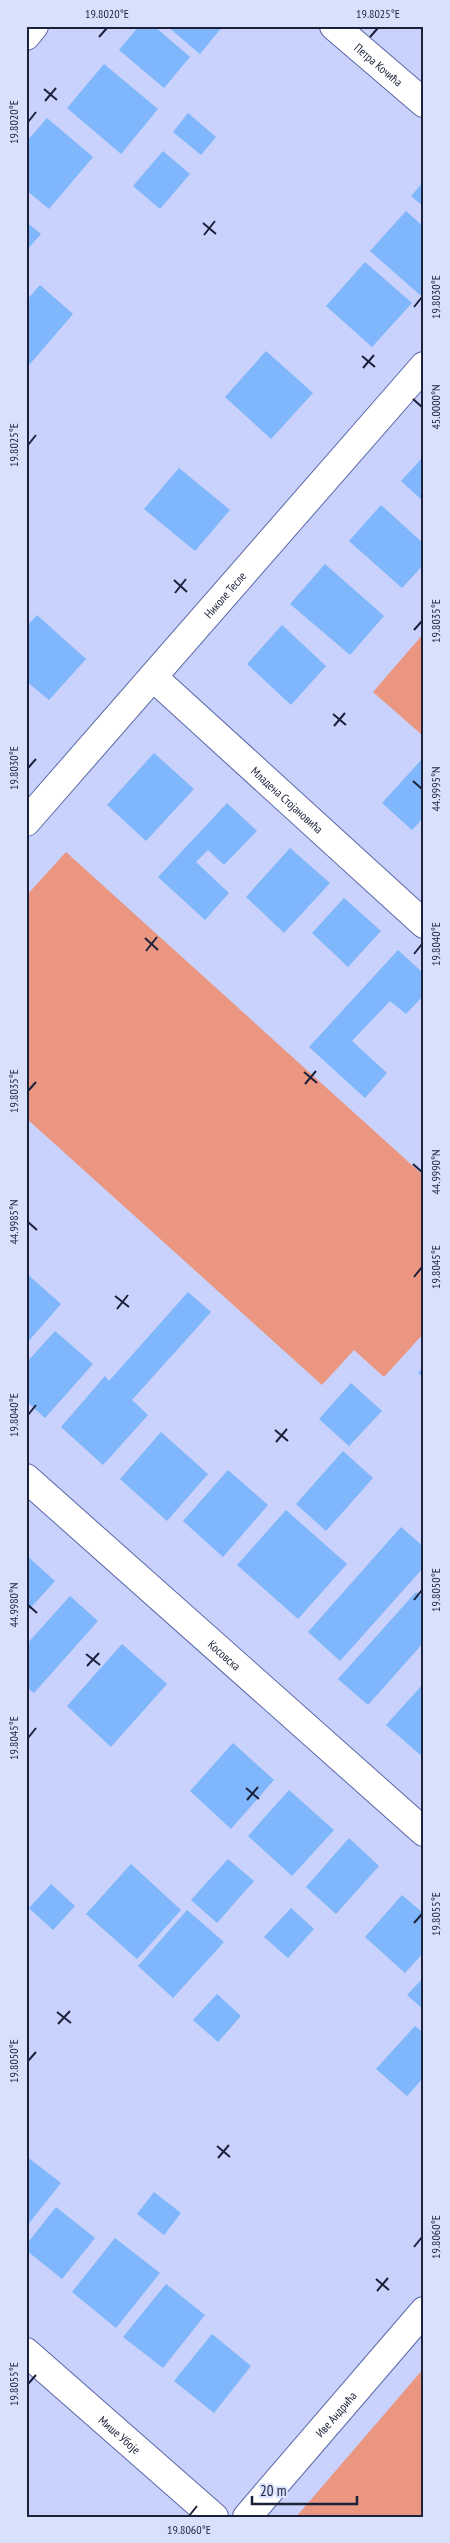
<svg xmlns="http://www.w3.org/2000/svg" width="450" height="2543" font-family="'PT Sans Narrow',sans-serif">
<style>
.green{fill:#ea9681}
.building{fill:#80b6fb}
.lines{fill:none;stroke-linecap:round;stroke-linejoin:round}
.minor-casing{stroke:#5b67a5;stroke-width:30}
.minor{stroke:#fff;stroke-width:28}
.ticks{fill:none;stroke:#1c213b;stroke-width:2}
.labels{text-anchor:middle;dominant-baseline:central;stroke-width:4.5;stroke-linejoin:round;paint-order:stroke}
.street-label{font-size:12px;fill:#1c213b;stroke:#d9e0fc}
.neatline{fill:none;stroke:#1c213b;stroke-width:2}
.ticks-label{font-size:12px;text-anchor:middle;fill:#1c213b}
</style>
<rect width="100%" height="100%" fill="#c8d2fc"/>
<g class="green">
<path d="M424,633V731L421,734L373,692Z"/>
<path d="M66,852L424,1176V1333L384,1377L354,1350L322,1385L26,1118V896Z"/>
<path d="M424,2368V2517H296Z"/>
</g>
<g class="building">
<path d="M139,26H154L190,57L164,88L119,50Z"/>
<path d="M167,26H223L200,54Z"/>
<path d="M104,64L158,109L121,154L67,108Z"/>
<path d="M188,113L216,137L201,155L173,132Z"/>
<path d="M47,118L93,157L49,209L26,190V142Z"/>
<path d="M163,151L190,174L160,209L133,186Z"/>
<path d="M424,181V207L411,196Z"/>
<path d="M406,211L424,227V290L420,295L370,251Z"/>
<path d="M26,222L41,234L26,251Z"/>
<path d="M365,262L412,303L372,347L326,306Z"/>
<path d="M40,285L73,314L30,364L26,360V301Z"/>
<path d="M266,351L313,393L271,439L225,397Z"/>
<path d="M424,456V502L401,481Z"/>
<path d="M179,468L230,510L195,551L144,509Z"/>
<path d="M381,505L424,544V564L402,588L349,541Z"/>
<path d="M325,564L384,616L350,655L290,604Z"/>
<path d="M37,615L86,659L49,700L26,681V627Z"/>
<path d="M282,625L326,666L291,705L247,664Z"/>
<path d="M154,753L194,789L146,841L107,805Z"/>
<path d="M424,757V817L412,830L382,803Z"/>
<path d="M227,803L257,831L224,865L208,850L196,862L229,893L205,920L158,877Z"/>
<path d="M290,848L330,883L284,933L246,897Z"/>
<path d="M344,898L381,931L348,967L312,933Z"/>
<path d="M398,950L424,974V995L406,1014L390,1001L352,1041L387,1073L365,1098L309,1047Z"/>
<path d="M26,1273L61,1304L26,1344Z"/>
<path d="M188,1292L211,1312L132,1400L148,1415L103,1465L61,1427L105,1376L109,1381Z"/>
<path d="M55,1331L93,1364L45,1418L26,1401V1363Z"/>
<path d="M424,1367V1378L418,1373Z"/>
<path d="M351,1383L382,1411L349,1446L319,1419Z"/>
<path d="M161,1432L208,1474L167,1521L120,1479Z"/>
<path d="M343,1451L373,1478L326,1531L296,1504Z"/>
<path d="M228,1470L268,1505L223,1557L183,1521Z"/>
<path d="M286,1510L347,1564L298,1619L237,1565Z"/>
<path d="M401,1527L424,1547V1567L340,1661L308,1632Z"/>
<path d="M26,1555L55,1581L26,1613Z"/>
<path d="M416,1592L424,1599V1642L368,1705L338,1679Z"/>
<path d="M70,1596L98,1621L34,1693L26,1687V1645Z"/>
<path d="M122,1644L167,1684L111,1747L67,1706Z"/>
<path d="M424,1683V1758L386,1725Z"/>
<path d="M233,1743L274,1780L231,1829L190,1791Z"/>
<path d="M289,1790L334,1830L292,1876L248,1836Z"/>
<path d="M349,1838L379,1866L336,1914L306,1887Z"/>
<path d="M228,1859L254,1881L217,1923L191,1900Z"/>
<path d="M131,1864L181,1910L137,1959L86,1914Z"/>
<path d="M51,1884L75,1906L53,1930L29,1908Z"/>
<path d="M402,1895L424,1914V1952L405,1973L365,1937Z"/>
<path d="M291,1908L314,1929L288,1958L264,1937Z"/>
<path d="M187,1910L224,1942L173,1998L138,1966Z"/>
<path d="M424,1977V2010L407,1995Z"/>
<path d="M217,1994L241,2016L218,2042L193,2020Z"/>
<path d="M415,2026L424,2033V2077L407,2096L376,2069Z"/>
<path d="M26,2156L61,2183L26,2227Z"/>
<path d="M154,2192L181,2213L164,2235L137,2214Z"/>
<path d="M56,2207L95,2238L62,2279L26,2250V2245Z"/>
<path d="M115,2238L160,2273L116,2328L72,2292Z"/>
<path d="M166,2284L205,2315L163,2368L123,2337Z"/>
<path d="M212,2334L251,2366L214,2413L174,2381Z"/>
</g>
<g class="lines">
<defs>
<g id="minor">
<path id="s1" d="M334,26L424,103"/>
<path d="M26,36L34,26"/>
<path id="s2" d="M153,677L424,924"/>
<path id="s3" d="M26,822L424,366"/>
<path id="s4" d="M26,1478L424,1832"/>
<path id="s5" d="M26,2352L214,2517"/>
<path id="s6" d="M247,2517L424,2311"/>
</g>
</defs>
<use href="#minor" class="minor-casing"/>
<use href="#minor" class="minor"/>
</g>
<path class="ticks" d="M99,37L107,28M370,37L378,28M44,89L57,100M45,101L56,88M28,122L36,112M203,223L216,234M204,235L215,221M414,307L422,297M362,356L375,367M363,368L374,355M413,399L422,407M28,445L36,435M174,580L187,592M175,593L186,579M414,630L422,621M333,714L346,725M334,726L345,713M28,768L36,759M413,781L422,789M145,938L158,950M146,951L157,937M414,954L422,944M304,1072L317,1083M305,1084L316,1071M28,1091L36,1082M413,1164L422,1172M28,1222L37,1230M414,1277L422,1267M115,1296L129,1307M117,1309L128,1295M28,1415L36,1405M275,1430L288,1441M276,1442L287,1429M414,1600L422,1590M28,1605L37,1613M86,1654L100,1665M87,1666L99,1653M28,1738L36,1728M246,1788L259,1799M247,1800L258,1787M414,1923L422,1914M57,2012L71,2023M58,2024L70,2011M28,2061L36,2052M217,2146L230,2157M218,2158L229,2145M414,2247L422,2237M376,2279L389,2290M377,2291L388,2278M28,2384L36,2375M189,2516L197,2506"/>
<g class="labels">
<g class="street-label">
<text stroke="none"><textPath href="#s1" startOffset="59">Петра Кочића</textPath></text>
<text stroke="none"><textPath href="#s3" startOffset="302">Николе Тесле</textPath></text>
<text stroke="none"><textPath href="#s2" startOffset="182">Младена Стојановића</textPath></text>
<text stroke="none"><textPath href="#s4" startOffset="266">Косовска</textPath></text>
<text stroke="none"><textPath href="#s6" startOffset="136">Иве Андрића</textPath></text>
<text stroke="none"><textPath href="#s5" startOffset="125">Мише Убоје</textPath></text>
</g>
</g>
<rect width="450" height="2543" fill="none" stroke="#d9e0fc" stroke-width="55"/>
<path d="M252 2496v8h105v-8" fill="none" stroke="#1c213b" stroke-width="2.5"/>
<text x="260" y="2496" font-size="15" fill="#1c213b" stroke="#d9e0fc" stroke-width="4" paint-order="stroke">20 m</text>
<rect x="28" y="28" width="394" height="2488" class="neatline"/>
<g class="ticks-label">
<text x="107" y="18">19.8020°E</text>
<text x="378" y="18">19.8025°E</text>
<text transform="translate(14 122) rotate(-90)" y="4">19.8020°E</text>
<text transform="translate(436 297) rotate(-90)" y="4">19.8030°E</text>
<text transform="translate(436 407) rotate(-90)" y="4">45.0000°N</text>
<text transform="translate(14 445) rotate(-90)" y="4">19.8025°E</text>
<text transform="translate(436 621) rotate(-90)" y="4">19.8035°E</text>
<text transform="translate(14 768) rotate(-90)" y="4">19.8030°E</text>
<text transform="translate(436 789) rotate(-90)" y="4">44.9995°N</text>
<text transform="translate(436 944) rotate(-90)" y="4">19.8040°E</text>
<text transform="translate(14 1091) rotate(-90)" y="4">19.8035°E</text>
<text transform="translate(436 1172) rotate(-90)" y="4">44.9990°N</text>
<text transform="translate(14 1222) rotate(-90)" y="4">44.9985°N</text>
<text transform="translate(436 1267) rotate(-90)" y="4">19.8045°E</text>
<text transform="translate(14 1415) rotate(-90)" y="4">19.8040°E</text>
<text transform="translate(436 1590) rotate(-90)" y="4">19.8050°E</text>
<text transform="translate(14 1605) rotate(-90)" y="4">44.9980°N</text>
<text transform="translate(14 1738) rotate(-90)" y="4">19.8045°E</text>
<text transform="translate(436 1914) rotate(-90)" y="4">19.8055°E</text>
<text transform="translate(14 2061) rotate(-90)" y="4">19.8050°E</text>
<text transform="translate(436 2237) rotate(-90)" y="4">19.8060°E</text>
<text transform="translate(14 2384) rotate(-90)" y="4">19.8055°E</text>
<text x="189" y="2534">19.8060°E</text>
</g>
</svg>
